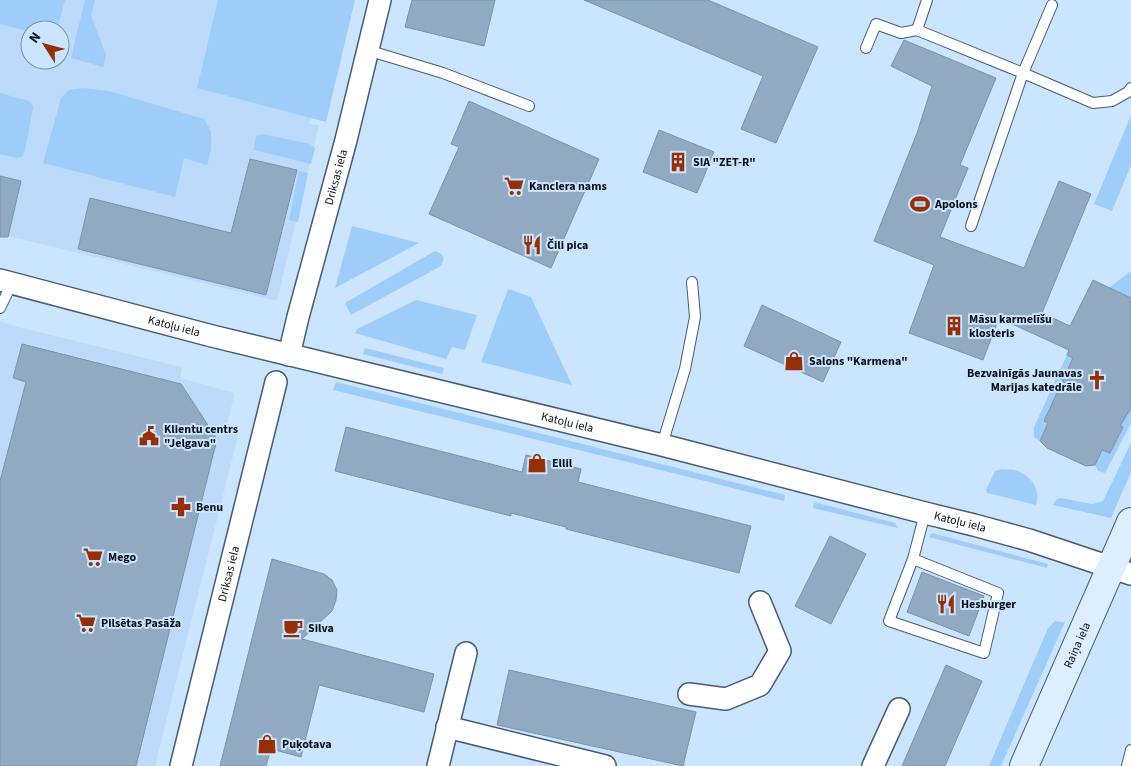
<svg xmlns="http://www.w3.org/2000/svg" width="1131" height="766" font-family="'Source Sans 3',sans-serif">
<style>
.built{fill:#bcdbfa;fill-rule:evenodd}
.green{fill:#9fcdfa}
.building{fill:#91aac1;stroke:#7b93aa}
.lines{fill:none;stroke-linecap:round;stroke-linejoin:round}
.lane-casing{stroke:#465c72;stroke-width:12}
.street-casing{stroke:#465c72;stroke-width:24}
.secondary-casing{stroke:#465c72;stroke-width:30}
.lane{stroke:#fff;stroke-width:10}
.street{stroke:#fff;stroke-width:21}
.secondary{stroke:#ddeefe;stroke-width:28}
.labels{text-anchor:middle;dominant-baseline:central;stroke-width:4;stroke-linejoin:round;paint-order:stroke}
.poi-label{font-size:12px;font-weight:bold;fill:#071018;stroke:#cbe5fe;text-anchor:start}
.street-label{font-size:12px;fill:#071018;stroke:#cbe5fe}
</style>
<rect width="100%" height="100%" fill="#cbe5fe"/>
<g class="built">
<path d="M0,0H340L309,124L319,125L277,301L0,234ZM30,30H60V60H30Z"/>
<path d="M0,321L18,327L182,367L180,378L235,393L227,424L240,428L155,766H0Z"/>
</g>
<g class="green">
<path d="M0,0H65L57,30H30V32L0,24Z"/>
<path d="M85,0H95L91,16L106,55L103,67L71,58Z"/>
<path d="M218,0H355L326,122L197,88Z"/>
<path d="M83,88L109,91L204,119L211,131V150L207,165L184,158L175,197L43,163L61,98L69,90Z"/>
<path d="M0,93L29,101L32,104L33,108L25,150L22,157L17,158L0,154Z"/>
<path d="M1131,115V165L1112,211L1094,204Z"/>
<path d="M263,134L310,144L315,148L311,164L254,150L256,136Z"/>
<path d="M299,171L308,173L298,222L289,220Z"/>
<path d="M352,226L419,243L335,288Z"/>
<path d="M435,251C444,254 445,257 441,266L351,315L345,303Z"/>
<path d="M1131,271V298L1121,293L1117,299L1102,293Z"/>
<path d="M508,289L531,297L572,385L481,362Z"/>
<path d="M416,300L477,315L465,350L452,347L446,359L355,333L357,329Z"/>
<path d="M365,348L444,368L442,374L363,354Z"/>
<path d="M1067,355L1073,358L1044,421L1057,428L1045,430L1040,441L1034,437V427Z"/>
<path d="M336,382L785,495L784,501L697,479L333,390Z"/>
<path d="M1131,408V423L1105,473L1098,471L1095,465L1099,456L1095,446L1111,452L1122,427L1119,425Z"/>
<path d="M1131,443V472L1111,518L1053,505L1056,500L1061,498L1092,504L1103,501Z"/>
<path d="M1002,469C1006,470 1011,469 1015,470C1031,475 1041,489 1036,505L987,493L986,490L995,471Z"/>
<path d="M814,502L895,523L898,528L813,508Z"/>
<path d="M932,533L1048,564L1047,568L929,537Z"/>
<path d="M1055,621L1065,622L1001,766H989L1048,628Z"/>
</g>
<g class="building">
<path d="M412,0H495L484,46L405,27Z"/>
<path d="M584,0H708L818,47L776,143L741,129L763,76Z"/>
<path d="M904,40L996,78L960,165L968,168L940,237L1024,268L1059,181L1091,194L1042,313L1070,326L1093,280L1131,298V408L1120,426L1123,427L1110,453L1102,450L1095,465L1086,466L1047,448L1040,441L1048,423L1044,421L1073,358L1067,355L1069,350L999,318L983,360L909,333L934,265L874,241L917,133L932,86L891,66Z"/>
<path d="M469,101L599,159L551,268L429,214L459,147L451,144Z"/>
<path d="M659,130L714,152L697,193L643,172Z"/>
<path d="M250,159L297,170L266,295L78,249L90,198L231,233Z"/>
<path d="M0,176L21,181L8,237H0Z"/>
<path d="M762,305L841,342L823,382L744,346Z"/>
<path d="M22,344L181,384L217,439L136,766H0V481L26,382L13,378Z"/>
<path d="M346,427L522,472L526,455L581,469L578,482L751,526L739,573L566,529V527L511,513V516L335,471Z"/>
<path d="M830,536L866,554L831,624L795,606Z"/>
<path d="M272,559L324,574L332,580L337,590L336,600L332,611L302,639L434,674L424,712L319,685L301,757L271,749L266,766H220Z"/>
<path d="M922,572L984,596L969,636L907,612Z"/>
<path d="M946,665L982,681L945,766H902Z"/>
<path d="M509,670L696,712L683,766L497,725Z"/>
</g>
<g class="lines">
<defs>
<g id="lane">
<path d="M927,0L917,30L1023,73L971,226"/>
<path d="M1052,5L1023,73L1093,103L1112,101L1128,92L1131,88"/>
<path d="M866,48L876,24L901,33L917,30"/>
<path d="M367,50L443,73L529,106"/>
<path d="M0,308L12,283"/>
<path d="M662,445L685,369L695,317L692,282"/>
<path d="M913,559L998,593L984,653L889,621L913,559L925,513"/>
<path d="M1127,766L1131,750"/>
</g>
<g id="street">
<path id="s1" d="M0,280L212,336L662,445L925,513L974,525L1029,540L1131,574"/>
<path id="s2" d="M289,355L298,317L346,140L380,0"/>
<path d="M689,694L726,699L760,685L780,651L760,602"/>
<path d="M447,727L605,766"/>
<path id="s3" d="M181,766L276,382"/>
<path d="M438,766L466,653"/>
<path d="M873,766L899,709"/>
</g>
<g id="secondary">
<path id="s4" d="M1024,766L1131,522"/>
</g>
</defs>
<use href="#lane" class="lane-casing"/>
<use href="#street" class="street-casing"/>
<use href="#secondary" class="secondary-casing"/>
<use href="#lane" class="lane"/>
<use href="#street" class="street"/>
<use href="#secondary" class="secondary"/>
</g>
<defs>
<symbol id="building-bare" viewBox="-9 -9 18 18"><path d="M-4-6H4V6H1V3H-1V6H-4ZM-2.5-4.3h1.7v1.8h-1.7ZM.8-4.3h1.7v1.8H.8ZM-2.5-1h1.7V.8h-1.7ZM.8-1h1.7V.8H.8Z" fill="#952f08" stroke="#cbe5fe" stroke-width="2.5" paint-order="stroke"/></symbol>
<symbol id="supermarket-bare" viewBox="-9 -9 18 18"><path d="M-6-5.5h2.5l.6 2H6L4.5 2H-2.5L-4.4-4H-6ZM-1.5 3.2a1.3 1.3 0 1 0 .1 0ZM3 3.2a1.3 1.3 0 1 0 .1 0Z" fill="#952f08" stroke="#cbe5fe" stroke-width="2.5" paint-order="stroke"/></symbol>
<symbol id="stadium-bare" viewBox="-9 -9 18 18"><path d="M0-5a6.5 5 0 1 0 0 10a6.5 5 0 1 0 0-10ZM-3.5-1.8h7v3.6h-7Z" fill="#952f08" stroke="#cbe5fe" stroke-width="2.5" paint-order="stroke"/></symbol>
<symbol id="restaurant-bare" viewBox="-9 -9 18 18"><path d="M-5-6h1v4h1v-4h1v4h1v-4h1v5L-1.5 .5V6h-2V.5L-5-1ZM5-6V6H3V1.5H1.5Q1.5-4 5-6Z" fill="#952f08" stroke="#cbe5fe" stroke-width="2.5" paint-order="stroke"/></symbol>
<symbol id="shop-bare" viewBox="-9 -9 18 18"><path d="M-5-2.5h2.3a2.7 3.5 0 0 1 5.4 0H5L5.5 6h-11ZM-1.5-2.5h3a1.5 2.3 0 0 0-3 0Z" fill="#952f08" stroke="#cbe5fe" stroke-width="2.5" paint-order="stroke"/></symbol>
<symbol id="church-bare" viewBox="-9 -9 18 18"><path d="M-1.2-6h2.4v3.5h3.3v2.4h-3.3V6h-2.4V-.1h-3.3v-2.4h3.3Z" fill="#952f08" stroke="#cbe5fe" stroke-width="2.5" paint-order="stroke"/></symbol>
<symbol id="civic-bare" viewBox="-9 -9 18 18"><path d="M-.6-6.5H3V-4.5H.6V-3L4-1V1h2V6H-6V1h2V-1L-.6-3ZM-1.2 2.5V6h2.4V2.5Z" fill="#952f08" stroke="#cbe5fe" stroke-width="2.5" paint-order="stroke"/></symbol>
<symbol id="pharmacy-bare" viewBox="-9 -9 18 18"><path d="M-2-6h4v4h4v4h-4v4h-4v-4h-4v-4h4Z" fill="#952f08" stroke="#cbe5fe" stroke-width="2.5" paint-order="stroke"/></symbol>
<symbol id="cafe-bare" viewBox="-9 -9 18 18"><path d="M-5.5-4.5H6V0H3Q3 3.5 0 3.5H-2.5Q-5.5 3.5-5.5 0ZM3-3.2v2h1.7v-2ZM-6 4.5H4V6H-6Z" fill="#952f08" stroke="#cbe5fe" stroke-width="2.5" paint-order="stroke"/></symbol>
</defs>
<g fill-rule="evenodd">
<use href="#building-bare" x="664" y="148" width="28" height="28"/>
<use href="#supermarket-bare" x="500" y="172" width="28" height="28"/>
<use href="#stadium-bare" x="906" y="190" width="28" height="28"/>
<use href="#restaurant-bare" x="518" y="231" width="28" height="28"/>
<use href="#building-bare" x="940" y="312" width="28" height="28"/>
<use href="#shop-bare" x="780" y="347" width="28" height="28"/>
<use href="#church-bare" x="1083" y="366" width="28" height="28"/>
<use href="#civic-bare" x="135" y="422" width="28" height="28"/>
<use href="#shop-bare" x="523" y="449" width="28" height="28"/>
<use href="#pharmacy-bare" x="167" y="493" width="28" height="28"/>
<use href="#supermarket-bare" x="79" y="543" width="28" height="28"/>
<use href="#restaurant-bare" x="932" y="590" width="28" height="28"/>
<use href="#supermarket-bare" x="72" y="609" width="28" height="28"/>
<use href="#cafe-bare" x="279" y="614" width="28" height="28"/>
<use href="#shop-bare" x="253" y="730" width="28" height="28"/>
</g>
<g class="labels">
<g class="poi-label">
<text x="693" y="162">SIA "ZET-R"</text>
<text x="529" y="186">Kanclera nams</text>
<text x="935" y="204">Apolons</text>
<text x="547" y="245">Čili pica</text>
<text x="969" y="319">Māsu karmelīšu<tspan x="969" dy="14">klosteris</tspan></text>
<text x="809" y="361">Salons "Karmena"</text>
<text x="1082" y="373" text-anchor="end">Bezvainīgās Jaunavas<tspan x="1082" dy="14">Marijas katedrāle</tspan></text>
<text x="164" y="429">Klientu centrs<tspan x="164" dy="14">"Jelgava"</tspan></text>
<text x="552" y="463">Ellil</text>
<text x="196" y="507">Benu</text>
<text x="108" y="557">Mego</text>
<text x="961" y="604">Hesburger</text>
<text x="101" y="623">Pilsētas Pasāža</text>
<text x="308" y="628">Silva</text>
<text x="282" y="744">Puķotava</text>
</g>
<g class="street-label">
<text stroke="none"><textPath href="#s2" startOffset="184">Driksas iela</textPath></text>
<text stroke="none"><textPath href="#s1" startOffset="180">Katoļu iela</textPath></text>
<text stroke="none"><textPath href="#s1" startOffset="585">Katoļu iela</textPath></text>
<text stroke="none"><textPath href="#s1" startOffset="990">Katoļu iela</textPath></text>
<text stroke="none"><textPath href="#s3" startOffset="198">Driksas iela</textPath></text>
<text stroke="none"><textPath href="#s4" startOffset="132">Raiņa iela</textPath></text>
</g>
</g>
<g transform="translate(45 45) rotate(306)"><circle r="24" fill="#cbe5fe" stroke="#7d90a2"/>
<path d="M0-4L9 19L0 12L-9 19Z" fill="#952f08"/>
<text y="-8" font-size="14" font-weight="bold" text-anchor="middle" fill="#071018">N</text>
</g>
</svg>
